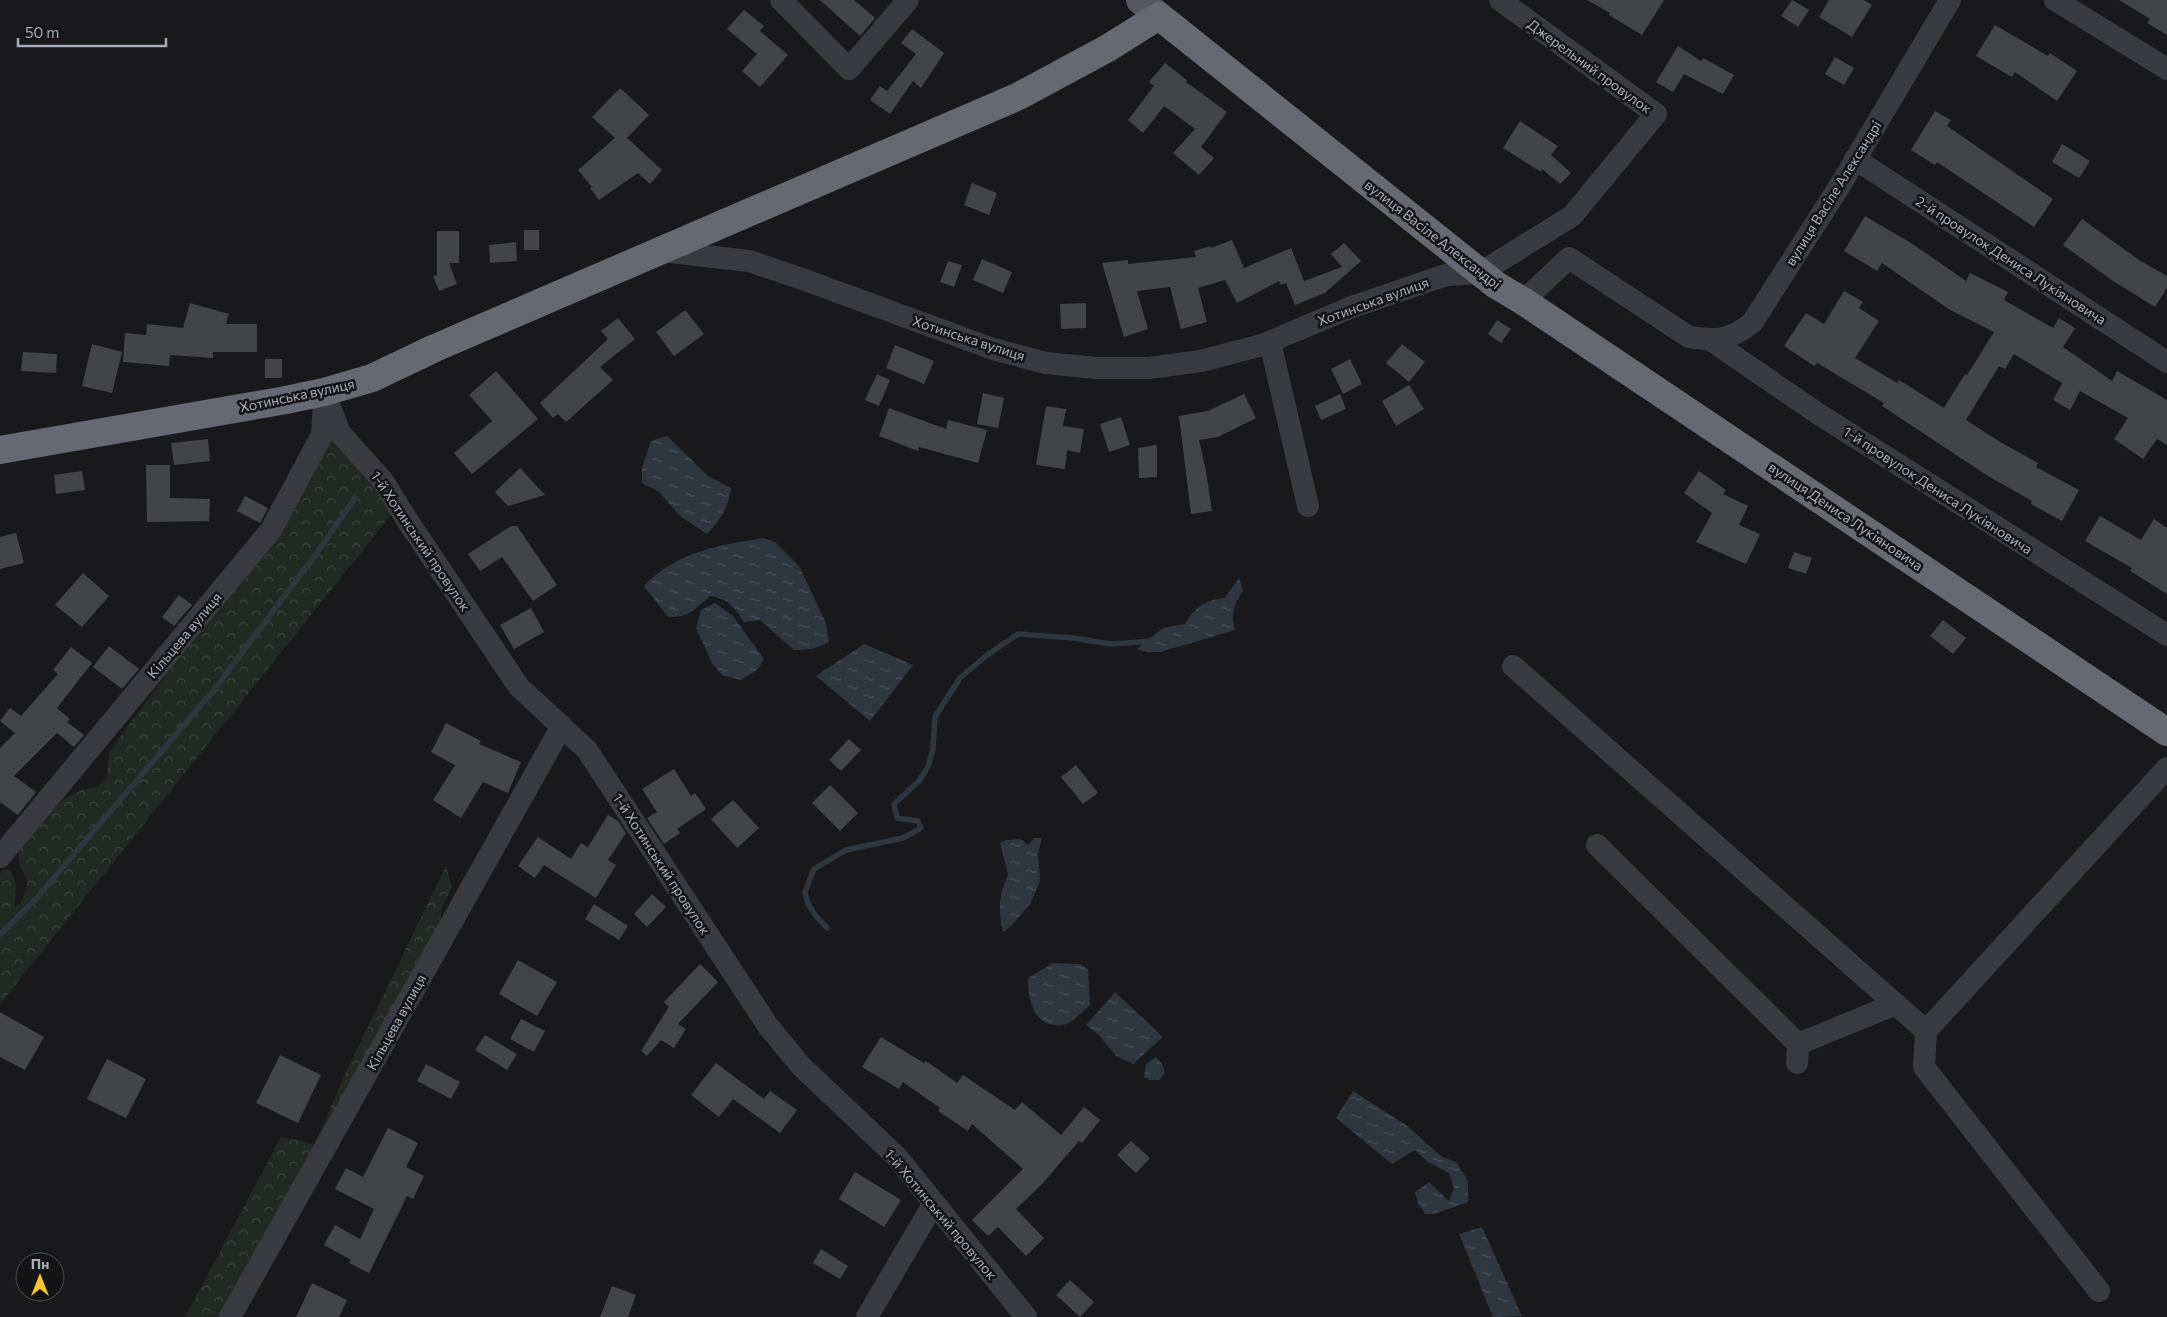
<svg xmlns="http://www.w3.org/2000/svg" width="2167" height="1317" font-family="Commissioner,sans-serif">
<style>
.forest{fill:url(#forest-crowns)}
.water{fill:url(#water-ripples)}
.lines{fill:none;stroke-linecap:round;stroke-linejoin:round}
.stream{stroke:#2e3740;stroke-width:5.5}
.building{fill:#434448}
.minor{stroke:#3a3a41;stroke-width:22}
.major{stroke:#565760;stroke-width:28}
.highway{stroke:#666872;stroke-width:28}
.labels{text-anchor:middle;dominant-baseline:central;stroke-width:5;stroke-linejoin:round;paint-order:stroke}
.street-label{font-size:14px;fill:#abafbb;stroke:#141416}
</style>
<defs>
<pattern id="forest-crowns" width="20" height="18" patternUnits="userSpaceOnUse" patternTransform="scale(1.25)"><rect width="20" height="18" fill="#212a22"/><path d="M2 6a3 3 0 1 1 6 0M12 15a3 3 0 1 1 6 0" fill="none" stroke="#3f4640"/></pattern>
<pattern id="water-ripples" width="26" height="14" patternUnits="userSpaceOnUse" patternTransform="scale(1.25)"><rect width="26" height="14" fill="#2e3740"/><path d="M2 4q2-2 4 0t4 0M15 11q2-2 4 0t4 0" fill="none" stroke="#4a515a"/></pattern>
</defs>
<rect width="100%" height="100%" fill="#19191b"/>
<g class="forest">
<path d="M336,436L395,510L0,1004V874L3,869L11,871L16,886L14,907L20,904C38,870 15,877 19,851L63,799L82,790L98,787L107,776L109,752L273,530L321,446Z"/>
<path d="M446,866L452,887L442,908L440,921L228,1317H185L281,1137L315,1144L345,1074Z"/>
</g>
<g class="water">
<path d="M667,436L708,476L731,488C729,508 720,520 707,534L680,516L659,492L642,483V467L651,441Z"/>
<path d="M763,538L775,542L799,566L826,623L829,642L813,649L794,650L760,620L744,622C734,607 729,599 710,596C695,609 688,618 668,617L644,586C676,552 719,545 763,538Z"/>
<path d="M1239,578L1243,591C1234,604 1230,615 1235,630L1160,652H1147L1137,649L1163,628L1185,624C1195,608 1204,600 1225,598Z"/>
<path d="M715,603L733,616L764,659L757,670L740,680L722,675L712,663L696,628L701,610Z"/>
<path d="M864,644L913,665L870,721L816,676Z"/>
<path d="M1034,838H1042L1038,854L1040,881L1030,904L1012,925L1003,932C998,912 999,893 1008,875L1000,843L1006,840L1021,839L1028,845Z"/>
<path d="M1053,963L1080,964L1088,969L1090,1005C1083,1011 1072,1024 1062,1025C1034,1028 1027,999 1028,978Z"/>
<path d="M1115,992L1163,1037L1133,1064L1116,1056L1099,1035L1086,1025Z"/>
<path d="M1156,1057L1162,1064L1165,1073L1159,1080H1150L1144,1077L1146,1064Z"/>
<path d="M1353,1091L1406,1125L1442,1157L1456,1162L1468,1181V1202L1434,1214H1425L1418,1203L1415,1192L1429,1182L1449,1201L1454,1188L1449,1173L1428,1162L1415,1150L1392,1164L1336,1118Z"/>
<path d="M1482,1227L1522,1316L1493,1317L1459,1234Z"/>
</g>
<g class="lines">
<g class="stream">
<path d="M827,928L816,916L808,904L805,892L814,869L846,850L903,838L921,828L918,821L897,818L894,804L919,781L928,767L933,749L935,717L960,678L987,655L1018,634L1073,638L1111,644L1153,641"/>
<path d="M0,934L35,900L214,690L316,554L355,498"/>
</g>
</g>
<g class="building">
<path d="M820,0H854L875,18L860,36Z"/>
<path d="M1587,0H1664L1642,35L1609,15L1610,13Z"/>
<path d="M1792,0L1809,10L1798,27L1781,16Z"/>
<path d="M1829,0H1864L1872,5L1852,37L1819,17Z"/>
<path d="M2119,0H2167V35L2147,23L2150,19Z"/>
<path d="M744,10L764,26L760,31L788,55L760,87L742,71L757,54L727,29Z"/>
<path d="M1995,25L2048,56L2050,53L2077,71L2057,101L2015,72L2012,77L1976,56Z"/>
<path d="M912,29L944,53L921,88L913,81L890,114L870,100L880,86L887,91L916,54L901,43Z"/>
<path d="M1678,46L1701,61L1703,58L1734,75L1723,94L1684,74L1673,92L1656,82Z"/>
<path d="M1835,57L1854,68L1844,85L1825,74Z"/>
<path d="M1165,63L1187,80L1186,82L1227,112L1201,147L1214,158L1199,175L1173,153L1195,129L1164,106L1143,133L1128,120L1154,86L1149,82Z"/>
<path d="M620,88L649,115L627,138L662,170L650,184L638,173L599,200L590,188L592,187L578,170L615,138L592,117Z"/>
<path d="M1935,111L1951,120L1947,126L2053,199L2034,227L1937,162L1935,165L1911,150Z"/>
<path d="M1520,121L1558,146L1551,155L1571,173L1560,184L1542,169L1541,172L1503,148Z"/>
<path d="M2062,144L2090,161L2079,178L2052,162Z"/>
<path d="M972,183L997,193L989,215L964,205Z"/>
<path d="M1865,216L1911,243L1966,281L1970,273L2008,292L2004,300L2053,328L2059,318L2075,328L2063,347L2112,381L2117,371L2167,400V445L2157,439L2143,459L2114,439L2128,418L2080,391L2070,410L2053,400L2062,383L2014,354L2005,369L1999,366L1966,420L2000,442L2038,463L2036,467L2079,490L2062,521L2031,504L2032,501L1988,476L1882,406L1884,403L1817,363L1814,366L1784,346L1806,313L1824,324L1844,291L1863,302L1859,308L1879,321L1855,358L1897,383L1899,380L1944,408L1965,374L1967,375L1994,332L1950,310L1882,263L1877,271L1844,251Z"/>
<path d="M2082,219L2139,260L2167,276V288L2155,307L2113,281L2063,245Z"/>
<rect x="524" y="230" width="15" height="20"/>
<path d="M437,231H459V263H449L457,284L439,291L433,276L437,275Z"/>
<path d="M1232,240L1244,268L1291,248L1304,281L1342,267L1331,254L1344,243L1361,261L1325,293L1295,305L1286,283L1281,285L1279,281L1237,303L1225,280L1198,288L1207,322L1181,329L1170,287L1137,291L1148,329L1124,337L1102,263L1128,260V264L1196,257L1194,251L1210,246L1211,248Z"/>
<path d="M516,242L517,261L490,263L489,245Z"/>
<path d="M982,259L1012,272L1003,293L973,280Z"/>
<path d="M948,261L962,265L954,287L940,282Z"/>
<path d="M190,303L229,314L226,324H257V352H213V358L170,355L169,366L123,362L125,333L146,335L147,324L183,328Z"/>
<path d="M1086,303V328L1061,329L1060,304Z"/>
<path d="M685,310L704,334L674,356L656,332Z"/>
<path d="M618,318L635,339L600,367L613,380L566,422L558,414L553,418L540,403L608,339L601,331Z"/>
<path d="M1497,320L1511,329L1501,343L1488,334Z"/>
<path d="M92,344L122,352L112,393L82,386Z"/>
<path d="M1402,344L1425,362L1409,382L1386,363Z"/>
<path d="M895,345L934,361L924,384L886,368Z"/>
<path d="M23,352L57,354L56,373L21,371Z"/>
<rect x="265" y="359" width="17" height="19"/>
<path d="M1350,359L1362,384L1343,394L1331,369Z"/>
<path d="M496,371L538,419L472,474L454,453L492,421L469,395Z"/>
<path d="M877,374L890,380L879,406L865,400Z"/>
<path d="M1409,385L1424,409L1396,426L1382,401Z"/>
<path d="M983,393L1004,398L998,428L977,424Z"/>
<path d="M1244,394L1256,418L1218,437L1199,440L1206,471L1212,511L1191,514L1179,416L1208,411Z"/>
<path d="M1340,394L1346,409L1321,420L1315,406Z"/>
<path d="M1046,406L1066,409L1063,426L1084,429L1080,453L1067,450L1065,469L1036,465Z"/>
<path d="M889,408L946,429L948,420L987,430L978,463L919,447L918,451L879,436Z"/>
<path d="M1121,417L1130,445L1109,452L1100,424Z"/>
<path d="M208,439L210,461L174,465L171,443Z"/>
<path d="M1157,445V477L1139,478L1138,448Z"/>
<path d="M146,465H170V498L210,499L209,521L147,522Z"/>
<path d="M520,468L545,495L508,506L495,492Z"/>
<path d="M82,471L85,490L56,494L54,475Z"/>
<path d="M1699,471L1726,490L1723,494L1748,506L1739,525L1760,534L1746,564L1696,542L1712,513L1684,493Z"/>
<path d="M245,496L268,508L260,523L237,511Z"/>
<path d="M2100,516L2141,540L2154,519L2167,528V594L2130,571L2132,568L2085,541Z"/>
<path d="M511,526H517L557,585L533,601L502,557L480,571L468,554Z"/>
<path d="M16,533L24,563L0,569V537Z"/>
<path d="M1794,552L1812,558L1806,574L1788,568Z"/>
<path d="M83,573L109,596L82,627L55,605Z"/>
<path d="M179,595L192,605L174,626L162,617Z"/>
<path d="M531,608L544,632L514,649L500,625Z"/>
<path d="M1943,620L1966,638L1953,654L1930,636Z"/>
<path d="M109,646L139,669L122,689L93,667Z"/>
<path d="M71,647L92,663L57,708L70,719L67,722L84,735L74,747L57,733L14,776L36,792L18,815L0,802V748L15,733L0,721L10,708L21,716L58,674L53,670Z"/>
<path d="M446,723L481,741L479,744L521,762L508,793L483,782L461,818L433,800L455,765L431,752Z"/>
<path d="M849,739L861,750L841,771L829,760Z"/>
<path d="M1076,765L1098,793L1083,804L1061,777Z"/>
<path d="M674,769L691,796L695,793L706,809L677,829L680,833L664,844L647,818L657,812L642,789Z"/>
<path d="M830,785L858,813L840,831L812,803Z"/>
<path d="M733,800L759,828L737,848L711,819Z"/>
<path d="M608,815L618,821L626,833L608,860L616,865L596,898L544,865L535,878L518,866L538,837L571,859L581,843L588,847Z"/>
<path d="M652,894L666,907L647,927L634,914Z"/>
<path d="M594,904L628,926L619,940L585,919Z"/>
<path d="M518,960L557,982L537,1016L499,994Z"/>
<path d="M700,964L718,982L678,1024L686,1029L674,1048L661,1040L647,1056L641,1051L669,1007L664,1002Z"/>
<path d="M0,1012L44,1037L25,1070L0,1057Z"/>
<path d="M521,1019L545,1031L534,1052L510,1039Z"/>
<path d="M485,1035L517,1054L507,1070L475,1050Z"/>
<path d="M881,1037L924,1063L926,1061L957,1083L963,1075L1015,1110L1022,1102L1061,1135L1084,1107L1100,1120L1082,1143L1079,1141L1043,1183L1016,1209L1044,1238L1026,1256L998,1227L988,1236L972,1220L1023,1169L972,1124L968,1131L938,1111L940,1108L903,1082L899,1089L862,1067Z"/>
<path d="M280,1055L321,1075L298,1123L256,1103Z"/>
<path d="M107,1059L146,1079L126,1118L87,1099Z"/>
<path d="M716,1063L764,1099L770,1091L797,1110L780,1133L733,1099L719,1117L691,1095Z"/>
<path d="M426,1064L460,1082L451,1099L417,1081Z"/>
<path d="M388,1128L418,1143L406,1167L424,1176L413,1199L407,1196L369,1273L349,1263L351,1260L324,1245L335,1225L360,1239L374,1209L335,1189L346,1168L363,1177Z"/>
<path d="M1131,1141L1150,1158L1136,1173L1117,1155Z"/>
<path d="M855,1172L901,1200L884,1227L839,1199Z"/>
<path d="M821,1249L848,1266L840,1279L813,1263Z"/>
<path d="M1070,1280L1094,1302L1080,1317L1056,1295Z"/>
<path d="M312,1283L347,1300L339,1317H296Z"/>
<path d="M612,1286L636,1295L628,1317H600Z"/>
</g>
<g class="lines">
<g class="minor">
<path d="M781,0L849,69L908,0"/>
<path d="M2055,0L2167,69"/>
<path d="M1855,159L2167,362"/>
<path d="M661,251L749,261L805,280L993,349L1046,363L1096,368H1149L1201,361L1262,345L1352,307L1446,275L1480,273L1572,216L1656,114L1500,0"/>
<path d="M1523,301L1569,258L1689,337C1718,341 1728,341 1752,323L1839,187L1950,0"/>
<path d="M1712,341L1817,413L2167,635"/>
<path d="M1270,342L1308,506"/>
<path d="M324,392L340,433L383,481L409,523L519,687L587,750L768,1026L801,1066L897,1157L1026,1317"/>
<path d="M1513,666L1926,1031"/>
<path d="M1597,845L1798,1044L1797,1063"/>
<path d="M0,857L271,530L322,435L324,401"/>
<path d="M1798,1044L1896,1004"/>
<path d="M2099,1291L1924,1067L1926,1031L2167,768"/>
<path d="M230,1317L562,726"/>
<path d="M867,1317L934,1203"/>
</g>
<path class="major" d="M1140,0L1159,16"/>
<path class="highway" d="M0,450L286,400L324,392L372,378L435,348L1019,96L1108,48L1159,16L1496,285L1523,301L2167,732"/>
</g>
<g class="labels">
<g class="street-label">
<text transform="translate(1590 66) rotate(36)">Джерельний провулок</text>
<text transform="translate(1833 193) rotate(-58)">вулиця Васіле Александрі</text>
<text transform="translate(1433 234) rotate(38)">вулиця Васіле Александрі</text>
<text transform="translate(2011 260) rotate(33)">2-й провулок Дениса Лукіяновича</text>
<text transform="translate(1373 301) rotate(-20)">Хотинська вулиця</text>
<text transform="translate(969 338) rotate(18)">Хотинська вулиця</text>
<text transform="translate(297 395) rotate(-12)">Хотинська вулиця</text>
<text transform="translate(1938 490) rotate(33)">1-й провулок Дениса Лукіяновича</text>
<text transform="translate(1846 516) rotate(34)">вулиця Дениса Лукіяновича</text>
<text transform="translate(421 541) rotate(56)">1-й Хотинський провулок</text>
<text transform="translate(184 635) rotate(-50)">Кільцева вулиця</text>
<text transform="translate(662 864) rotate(57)">1-й Хотинський провулок</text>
<text transform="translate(396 1022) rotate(-61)">Кільцева вулиця</text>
<text transform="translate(941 1214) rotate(50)">1-й Хотинський провулок</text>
</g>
</g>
<g transform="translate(40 1277)"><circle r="24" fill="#141416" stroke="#505258"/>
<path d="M0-4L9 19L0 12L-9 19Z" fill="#f8c434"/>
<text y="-8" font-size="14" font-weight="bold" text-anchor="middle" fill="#abafbb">Пн</text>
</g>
<path d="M18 38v8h148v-8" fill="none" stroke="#abafbb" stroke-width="2.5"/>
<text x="25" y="38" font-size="15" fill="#abafbb" stroke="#141416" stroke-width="4" paint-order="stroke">50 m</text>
</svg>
